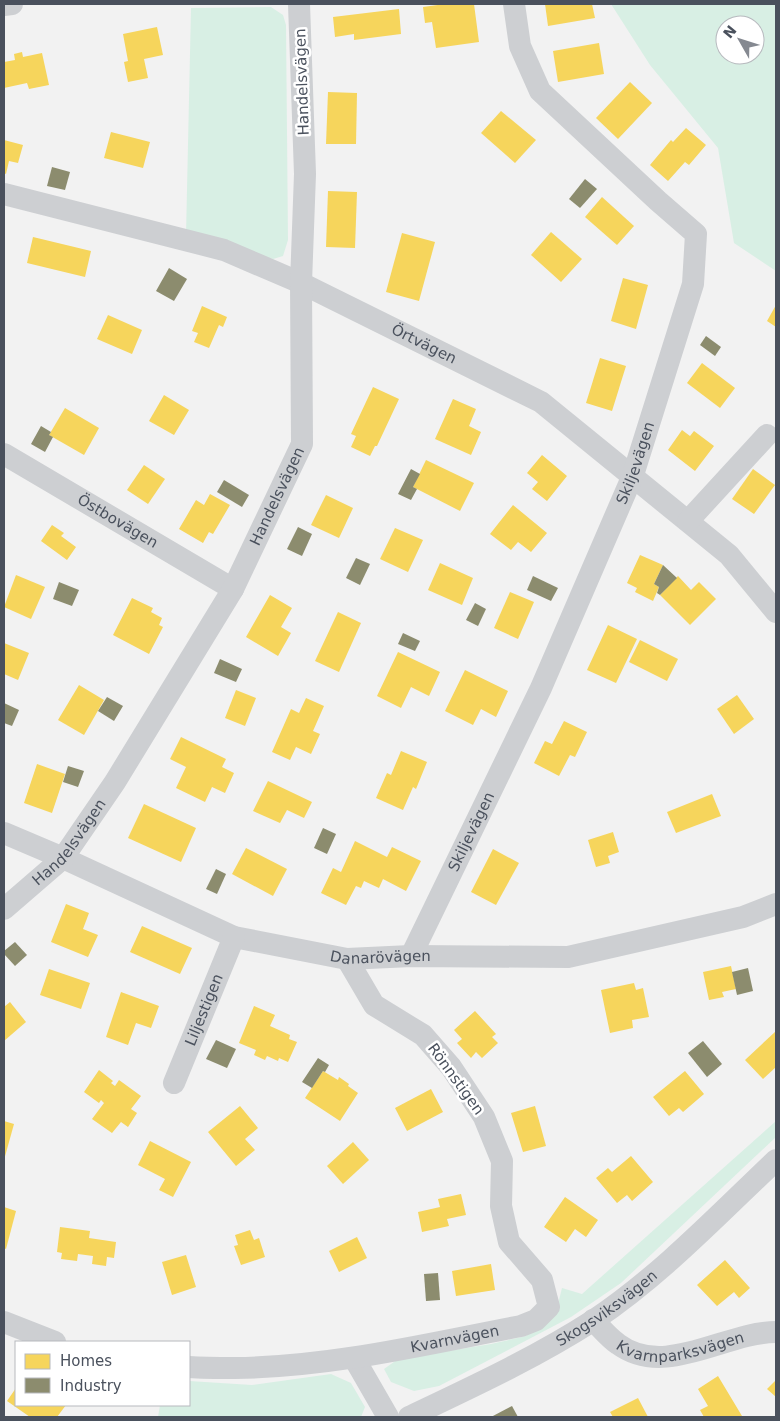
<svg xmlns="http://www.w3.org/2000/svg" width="780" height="1421" font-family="'DejaVu Sans',sans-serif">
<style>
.green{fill:#d8efe4;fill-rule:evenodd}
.homes{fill:#f6d55c}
.industry{fill:#8c8c6e}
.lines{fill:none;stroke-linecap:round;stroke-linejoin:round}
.minor{stroke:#cdcfd2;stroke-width:22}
.labels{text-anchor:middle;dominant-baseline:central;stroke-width:5;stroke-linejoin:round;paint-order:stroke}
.street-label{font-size:15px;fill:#4a515d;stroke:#fff}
</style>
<rect width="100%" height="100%" fill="#f2f2f2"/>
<g class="green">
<path d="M611,4H776V271L734,243L718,148L650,65ZM725,25H755V55H725Z"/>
<path d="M271,7L283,15L286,25L288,240L283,256L273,259L186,235L191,8Z"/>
<path d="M776,1121V1137L621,1283L571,1317L439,1386L414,1391L391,1382L384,1369L398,1359L491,1344L526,1336L557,1308L562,1288L582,1294Z"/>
<path d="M331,1374L351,1383L365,1407L361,1417H158L160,1405H189V1381L252,1385Z"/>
</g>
<g class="homes">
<path d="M445,4H474L479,42L436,48L432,22L425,23L423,7Z"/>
<path d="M545,4H592L595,18L548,26Z"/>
<path d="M399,9L401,34L354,40V34L335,37L333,17Z"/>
<path d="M157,27L163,55L144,59L148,78L128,82L124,62L128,61L123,34Z"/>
<path d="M599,43L604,74L558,82L553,51Z"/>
<path d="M22,52L23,57L42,53L49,85L29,89L27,83L4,88V62L15,60L14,54Z"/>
<path d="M630,82L652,103L618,139L596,118Z"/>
<path d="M328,92L357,93L356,144H326Z"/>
<path d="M501,111L536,140L515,163L481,133Z"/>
<path d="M686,128L706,145L689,165L685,162L668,181L650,165L671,140L673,142Z"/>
<path d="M111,132L150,142L143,168L104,158Z"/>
<path d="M4,140L23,145L18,163L9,161L6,174L4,173Z"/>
<path d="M328,191L357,192L355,248L326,247Z"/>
<path d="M602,197L634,226L617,245L585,217Z"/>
<path d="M551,232L582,259L561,282L531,255Z"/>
<path d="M402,233L435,242L419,301L386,292Z"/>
<path d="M33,237L91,251L85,277L27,263Z"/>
<path d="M623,278L648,285L636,329L611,321Z"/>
<path d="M776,305V327L767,321Z"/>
<path d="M202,306L227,317L223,327L219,325L209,348L194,342L198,333L192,331Z"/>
<path d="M108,315L142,330L132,354L97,339Z"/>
<path d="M600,358L626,366L612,411L586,403Z"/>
<path d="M702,363L735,388L720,408L687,383Z"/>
<path d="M373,387L399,399L377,446H375L370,456L351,447L356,436L351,434Z"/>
<path d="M164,395L189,410L174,435L149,421Z"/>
<path d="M453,399L476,409L469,426L481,432L471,455L435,439Z"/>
<path d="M65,408L99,428L84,455L49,435Z"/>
<path d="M682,430L690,436L694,431L714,446L695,471L668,450Z"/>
<path d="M542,455L567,476L547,501L532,489L538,482L527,473Z"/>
<path d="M426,460L474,483L460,511L413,487Z"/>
<path d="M144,465L165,479L148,504L127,490Z"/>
<path d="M753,469L775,485L754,514L732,499Z"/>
<path d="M210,494L230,505L213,534L209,532L203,543L179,529L196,500L204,505Z"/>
<path d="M326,495L353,508L339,538L311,525Z"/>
<path d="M513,505L547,533L531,552L518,542L511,550L490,534Z"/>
<path d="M52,525L64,533L61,536L76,547L67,560L41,541Z"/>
<path d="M395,528L423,540L408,572L380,559Z"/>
<path d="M640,555L663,565L654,584L659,587L653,601L635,592L637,588L627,583Z"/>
<path d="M440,563L473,578L462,605L428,590Z"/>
<path d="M16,575L45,587L31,619L4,607Z"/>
<path d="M678,576L691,590L699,582L716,599L690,625L660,595Z"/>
<path d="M510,592L534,602L518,639L494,628Z"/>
<path d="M270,595L292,608L281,627L291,633L278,656L246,637Z"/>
<path d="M132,598L153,608L151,612L162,618L159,625L163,627L149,654L113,635Z"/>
<path d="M338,612L361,623L339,672L315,661Z"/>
<path d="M608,625L637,639L616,683L587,670Z"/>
<path d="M640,640L678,659L667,681L629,662Z"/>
<path d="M4,643L29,653L18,680L4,674Z"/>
<path d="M398,652L440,672L429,696L411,687L401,708L377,696Z"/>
<path d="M465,670L508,691L496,717L481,709L473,725L445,711Z"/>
<path d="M79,685L104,700L84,735L58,720Z"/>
<path d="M236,690L256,698L245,726L225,718Z"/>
<path d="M737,695L754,719L734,734L717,709Z"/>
<path d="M306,698L324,706L313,731L320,734L311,754L296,747L290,760L272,752L291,709L299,713Z"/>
<path d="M564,721L587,732L575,757L570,755L559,776L534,763L545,741L552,744Z"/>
<path d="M181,737L226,759L222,767L234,773L225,793L212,787L205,802L176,788L186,767L170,759Z"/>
<path d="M401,751L427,762L416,789L413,787L403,810L376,798L387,773L391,775Z"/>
<path d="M37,764L65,774L52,813L24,803Z"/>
<path d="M268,781L312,802L304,818L287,810L280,823L253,811Z"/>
<path d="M712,794L721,816L676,833L667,812Z"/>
<path d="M144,804L196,828L181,862L128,838Z"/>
<path d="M613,832L619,852L608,856L610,863L596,867L588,840Z"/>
<path d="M355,841L387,857L392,847L421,861L406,891L383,879L379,888L364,881L361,888L356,886L346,905L321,893L333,868L341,872Z"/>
<path d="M246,848L287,869L273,896L232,874Z"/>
<path d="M493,849L519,863L496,905L471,892Z"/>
<path d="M66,904L89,913L83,929L98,935L88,957L51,942Z"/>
<path d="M142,926L192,948L180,974L130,952Z"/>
<path d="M731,966L736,989L722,992L724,997L709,1000L703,972Z"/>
<path d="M49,969L90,983L81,1009L40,995Z"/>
<path d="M634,983L636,990L643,988L649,1017L632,1020L633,1028L610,1033L601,990Z"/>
<path d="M121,992L159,1006L151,1028L136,1023L128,1045L106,1037Z"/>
<path d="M10,1002L26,1022L4,1041V1007Z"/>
<path d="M254,1006L275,1015L270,1026L290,1035L289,1039L297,1042L288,1062L279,1058L278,1061L267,1056L265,1060L254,1055L256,1050L239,1043Z"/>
<path d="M475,1011L496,1034L492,1037L498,1043L482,1058L476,1052L471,1058L457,1043L462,1039L454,1030Z"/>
<path d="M776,1031V1067L763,1079L745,1060Z"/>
<path d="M99,1070L113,1081L111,1083L115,1086L119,1080L141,1096L131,1109L137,1113L128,1127L121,1122L112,1133L92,1119L104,1103L101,1100L99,1103L84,1092Z"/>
<path d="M323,1071L338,1080L339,1077L349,1084L348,1086L358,1093L340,1121L305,1098Z"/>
<path d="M685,1071L704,1094L683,1112L679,1108L669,1116L653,1097Z"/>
<path d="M431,1089L443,1112L407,1131L395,1108Z"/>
<path d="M240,1106L258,1128L245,1139L255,1150L236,1166L208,1132Z"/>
<path d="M535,1106L546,1146L523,1152L511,1113Z"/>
<path d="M4,1121L14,1124L4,1160Z"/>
<path d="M150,1141L191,1162L173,1197L159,1190L165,1179L138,1165Z"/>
<path d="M353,1142L369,1160L343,1184L327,1166Z"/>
<path d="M631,1156L653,1182L632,1201L627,1195L617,1203L596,1178L608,1168L612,1172Z"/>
<path d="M461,1194L466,1215L447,1219L449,1226L422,1232L418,1212L440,1207L438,1199Z"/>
<path d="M565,1197L598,1220L586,1237L575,1229L566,1242L544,1227Z"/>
<path d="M4,1207L16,1211L6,1249L4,1248Z"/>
<path d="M60,1227L90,1231L89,1238L116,1242L114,1258L107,1257L106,1266L92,1264L93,1256L78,1254L77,1261L61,1259L62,1253L57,1252Z"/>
<path d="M250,1230L254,1240L259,1238L265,1257L241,1265L234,1246L238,1245L235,1235Z"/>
<path d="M357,1237L367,1258L339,1272L329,1251Z"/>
<path d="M186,1255L196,1287L172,1295L162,1262Z"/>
<path d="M725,1260L750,1288L739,1298L734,1292L717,1306L697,1285Z"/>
<path d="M491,1264L495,1290L456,1296L452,1271Z"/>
<path d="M718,1376L742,1416L741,1417H704L700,1410L708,1406L698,1389Z"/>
<path d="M776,1380V1397L767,1389Z"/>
<path d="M16,1388V1405H66L57,1417H30L7,1401Z"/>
<path d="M638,1398L648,1417H613L610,1412Z"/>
</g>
<g class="industry">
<path d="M52,167L70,172L65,190L47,186Z"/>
<path d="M585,179L597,189L580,208L569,199Z"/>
<path d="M169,268L187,279L174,301L156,291Z"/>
<path d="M706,336L721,347L715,356L700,345Z"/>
<path d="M41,426L51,432L49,435L53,437L45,452L31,444Z"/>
<path d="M411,469L420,474L413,487L417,489L411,500L398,494Z"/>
<path d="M224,480L249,495L242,507L217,492Z"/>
<path d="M298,527L312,534L302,556L287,549Z"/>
<path d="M356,558L370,564L360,585L346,578Z"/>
<path d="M663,565L677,578L660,595L657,593L659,587L654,584Z"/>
<path d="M533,576L558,588L551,601L527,590Z"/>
<path d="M59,582L79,590L72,606L53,599Z"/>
<path d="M475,603L486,609L478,626L466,620Z"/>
<path d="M403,633L420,641L415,651L398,644Z"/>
<path d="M220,659L242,669L236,682L214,673Z"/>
<path d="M107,697L123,706L114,721L98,711Z"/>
<path d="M4,703L19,710L12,726L4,723Z"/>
<path d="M68,766L84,771L78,787L63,782Z"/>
<path d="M323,828L336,834L327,854L314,848Z"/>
<path d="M216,869L226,874L217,894L206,889Z"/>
<path d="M15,942L27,955L15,966L4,954V951Z"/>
<path d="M748,968L753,991L737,995L732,972Z"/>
<path d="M216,1040L236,1049L227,1068L206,1059Z"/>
<path d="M703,1041L722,1064L707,1077L688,1053Z"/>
<path d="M318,1058L329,1065L325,1072L323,1071L312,1088L302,1082Z"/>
<path d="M438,1273L440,1300L426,1301L424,1274Z"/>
<path d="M512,1406L518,1417H491Z"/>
</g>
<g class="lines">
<g class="minor">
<path d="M4,5L12,4"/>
<path id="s1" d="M4,194L224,250L301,283L541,402L729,555L776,612"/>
<path id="s2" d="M4,454L233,589"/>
<path d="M688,521L767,435"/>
<path id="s3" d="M4,833L63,858L234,937L347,959L411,956L568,957L743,917L776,904"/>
<path id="s4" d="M4,909L63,858L115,782L233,589L302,444L301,283L305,174L299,4"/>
<path id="s5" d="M411,956L541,688L633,475L693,284L696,234L658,201L540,91L520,46L514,4"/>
<path id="s6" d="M174,1083L234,937"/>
<path id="s7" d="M593,1320C601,1328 609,1338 618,1344C665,1379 725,1332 776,1332"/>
<path d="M4,1322L55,1342"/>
<path d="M354,1358L388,1417"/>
<path id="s8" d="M189,1367C204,1368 219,1368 235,1368C332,1367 426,1344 521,1326L536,1320L549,1307L542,1280L509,1242L501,1206L502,1161L484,1117L451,1067L423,1035L374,1005L347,959"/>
<path id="s9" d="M409,1417C472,1387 535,1358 594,1320C660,1276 718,1215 776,1160"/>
</g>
</g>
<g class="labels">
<g class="street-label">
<text transform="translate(302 82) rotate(-92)">Handelsvägen</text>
<text stroke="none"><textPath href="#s1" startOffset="448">Örtvägen</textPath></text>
<text stroke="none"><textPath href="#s5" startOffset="542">Skiljevägen</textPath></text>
<text stroke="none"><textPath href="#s4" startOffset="499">Handelsvägen</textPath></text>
<text stroke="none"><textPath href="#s2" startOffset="132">Östbovägen</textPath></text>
<text stroke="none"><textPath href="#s5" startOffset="138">Skiljevägen</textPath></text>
<text stroke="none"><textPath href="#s4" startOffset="94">Handelsvägen</textPath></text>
<text stroke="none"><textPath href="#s3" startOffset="401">Danarövägen</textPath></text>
<text stroke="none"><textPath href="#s6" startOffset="79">Liljestigen</textPath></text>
<text transform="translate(456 1079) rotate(54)">Rönnstigen</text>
<text stroke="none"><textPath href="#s9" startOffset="226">Skogsviksvägen</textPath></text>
<text stroke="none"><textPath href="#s7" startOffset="100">Kvarnparksvägen</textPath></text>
<text stroke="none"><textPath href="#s8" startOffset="268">Kvarnvägen</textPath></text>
</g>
</g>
<rect width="780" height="1421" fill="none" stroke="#4a515d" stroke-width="10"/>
<rect x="15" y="1341" width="175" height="65" fill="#ffffff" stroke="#b7b9be"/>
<rect x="25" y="1354" width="25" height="15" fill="#f6d55c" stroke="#b7b9be"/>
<text x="60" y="1366" font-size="15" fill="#4a515d">Homes</text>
<rect x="25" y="1378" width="25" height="15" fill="#8c8c6e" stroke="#b7b9be"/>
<text x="60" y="1391" font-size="15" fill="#4a515d">Industry</text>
<g transform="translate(740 40) rotate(309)"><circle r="24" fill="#ffffff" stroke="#b7b9be"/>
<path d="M0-4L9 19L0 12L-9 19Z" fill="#858991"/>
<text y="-8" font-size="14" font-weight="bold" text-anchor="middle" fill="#4a515d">N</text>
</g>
</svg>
